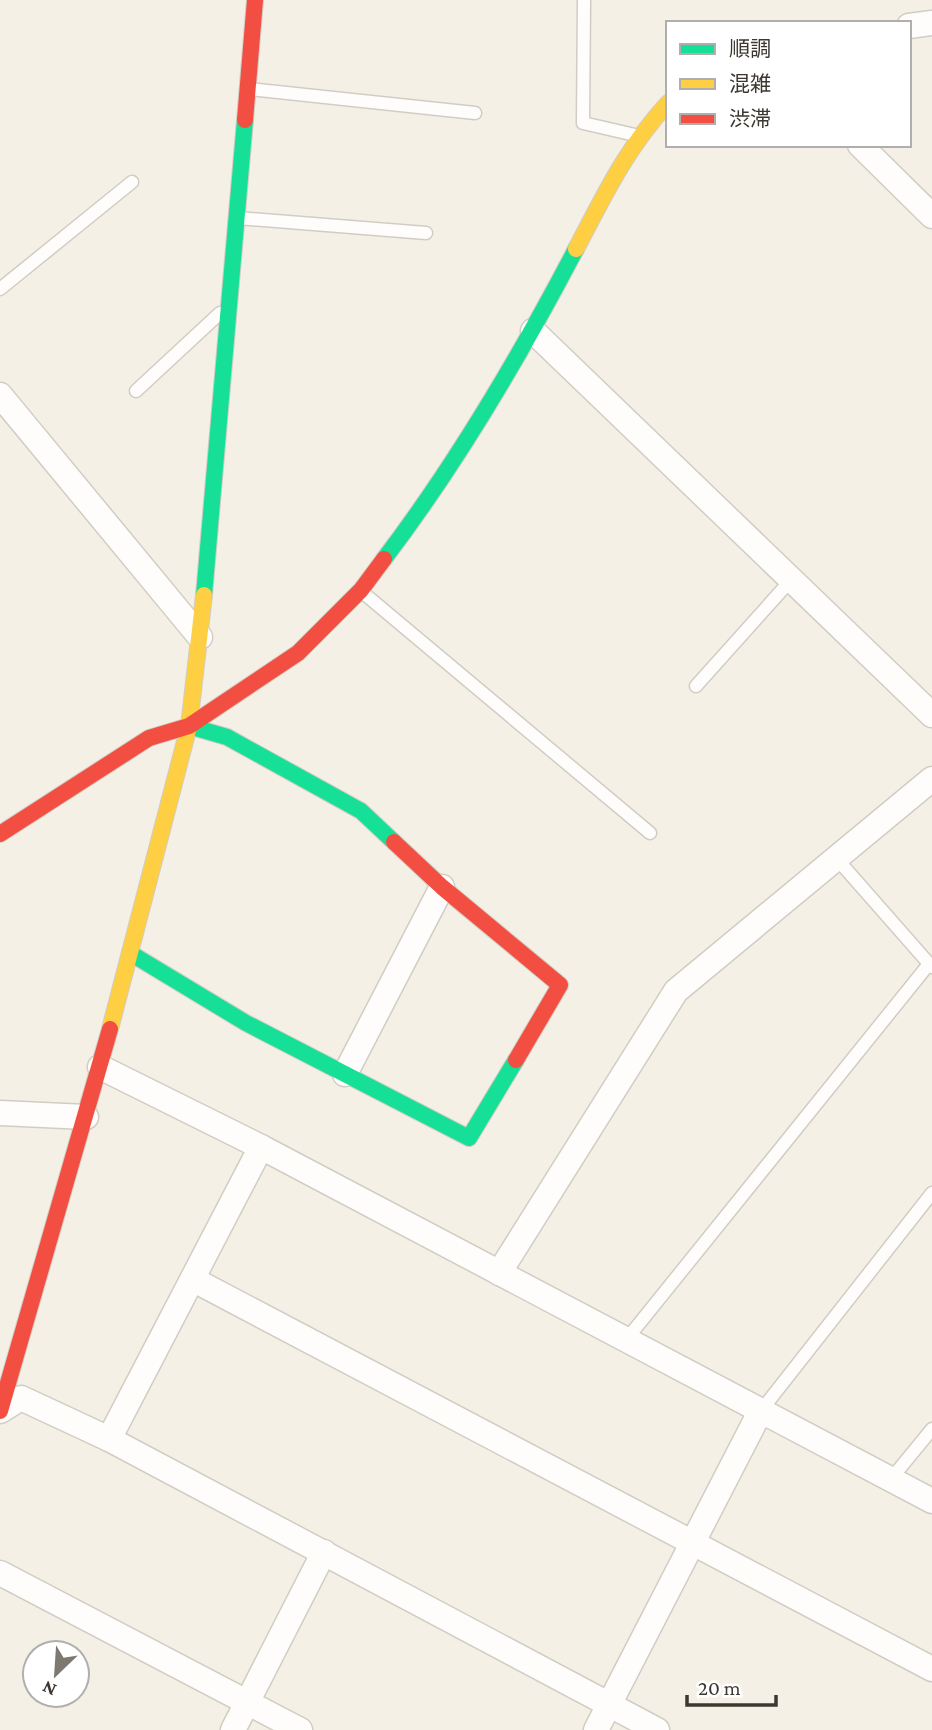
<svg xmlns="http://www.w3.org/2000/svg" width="932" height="1730" font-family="'Crimson Pro','Noto Sans JP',serif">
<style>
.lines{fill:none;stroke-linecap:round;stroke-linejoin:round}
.lane-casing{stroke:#d1cdc5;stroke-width:15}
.street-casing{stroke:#d1cdc5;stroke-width:27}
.fast-casing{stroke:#d1cdc5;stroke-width:18}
.slow-casing{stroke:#d1cdc5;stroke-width:18}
.jam-casing{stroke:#d1cdc5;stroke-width:18}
.lane{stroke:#fefdfb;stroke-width:12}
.street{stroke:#fefdfb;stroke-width:24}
.fast{stroke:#16e098;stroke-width:16}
.slow{stroke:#ffcf43;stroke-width:16}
.jam{stroke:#f24e42;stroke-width:16}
</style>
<rect width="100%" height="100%" fill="#f5f0e5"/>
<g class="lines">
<defs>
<g id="lane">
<path d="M584,0L583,123L635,135"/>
<path d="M250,89L475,113"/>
<path d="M237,218L426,233"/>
<path d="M0,289L132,182"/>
<path d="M136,391L220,313"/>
<path d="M361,591L650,833"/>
<path d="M696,686L791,580"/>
<path d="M837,859L932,967"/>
<path d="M626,1340L929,964"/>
<path d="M760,1412L932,1193"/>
<path d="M891,1479L932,1429"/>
</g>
<g id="street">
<path d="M909,26L932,23"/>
<path d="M860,145L932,216"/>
<path d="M533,331L932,715"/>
<path d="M0,395L200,637"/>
<path d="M100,1067L261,1147L932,1501"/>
<path d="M345,1074L442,887"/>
<path d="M0,1113L86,1117"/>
<path d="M499,1273L676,991L932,779"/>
<path d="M194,1280L932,1669"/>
<path d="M0,1411L21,1398L109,1439L657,1730"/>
<path d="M109,1439L261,1147"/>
<path d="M0,1573L300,1730"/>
<path d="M233,1730L324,1552"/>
<path d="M596,1730L760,1412"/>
</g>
<g id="fast">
<path d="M384,559C457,463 520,356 576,249"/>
<path d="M204,595L245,120"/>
<path d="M189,726L227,737L361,811L394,842"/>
<path d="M130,953L246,1023L469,1138L516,1060"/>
</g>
<g id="slow">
<path d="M576,249C605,194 626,149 668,103"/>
<path d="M110,1029L189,726L204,595"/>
</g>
<g id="jam">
<path d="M245,120L255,0"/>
<path d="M0,834L149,738L189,726L298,653L361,590L384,559"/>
<path d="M394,842L442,887L560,985L516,1060"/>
<path d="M0,1411L110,1029"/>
</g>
</defs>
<use href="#lane" class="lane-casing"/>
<use href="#street" class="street-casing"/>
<use href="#fast" class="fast-casing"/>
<use href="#slow" class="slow-casing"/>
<use href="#jam" class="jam-casing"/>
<use href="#lane" class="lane"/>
<use href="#street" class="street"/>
<use href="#fast" class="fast"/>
<use href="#slow" class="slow"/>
<use href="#jam" class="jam"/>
</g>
<rect x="666" y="21" width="245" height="126" fill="#ffffff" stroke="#b1afad" stroke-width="2"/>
<rect x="680" y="44" width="35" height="10" fill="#16e098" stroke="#b1afad" stroke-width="2"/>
<text x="729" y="56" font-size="21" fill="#3c3831">順調</text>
<rect x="680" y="79" width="35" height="10" fill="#ffcf43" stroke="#b1afad" stroke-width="2"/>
<text x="729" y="91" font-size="21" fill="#3c3831">混雑</text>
<rect x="680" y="114" width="35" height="10" fill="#f24e42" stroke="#b1afad" stroke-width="2"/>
<text x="729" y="126" font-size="21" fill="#3c3831">渋滞</text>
<g transform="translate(56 1674) rotate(205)"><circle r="33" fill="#ffffff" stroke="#b1afad" stroke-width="2"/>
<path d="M0-5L12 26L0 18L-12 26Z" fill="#7d7870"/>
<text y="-10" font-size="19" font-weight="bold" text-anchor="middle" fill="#3c3831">N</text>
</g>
<path d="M687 1695v10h89v-10" fill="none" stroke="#3c3831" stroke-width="3.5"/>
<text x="698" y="1695" font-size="21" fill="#3c3831" stroke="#ffffff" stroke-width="5" paint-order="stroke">20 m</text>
</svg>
